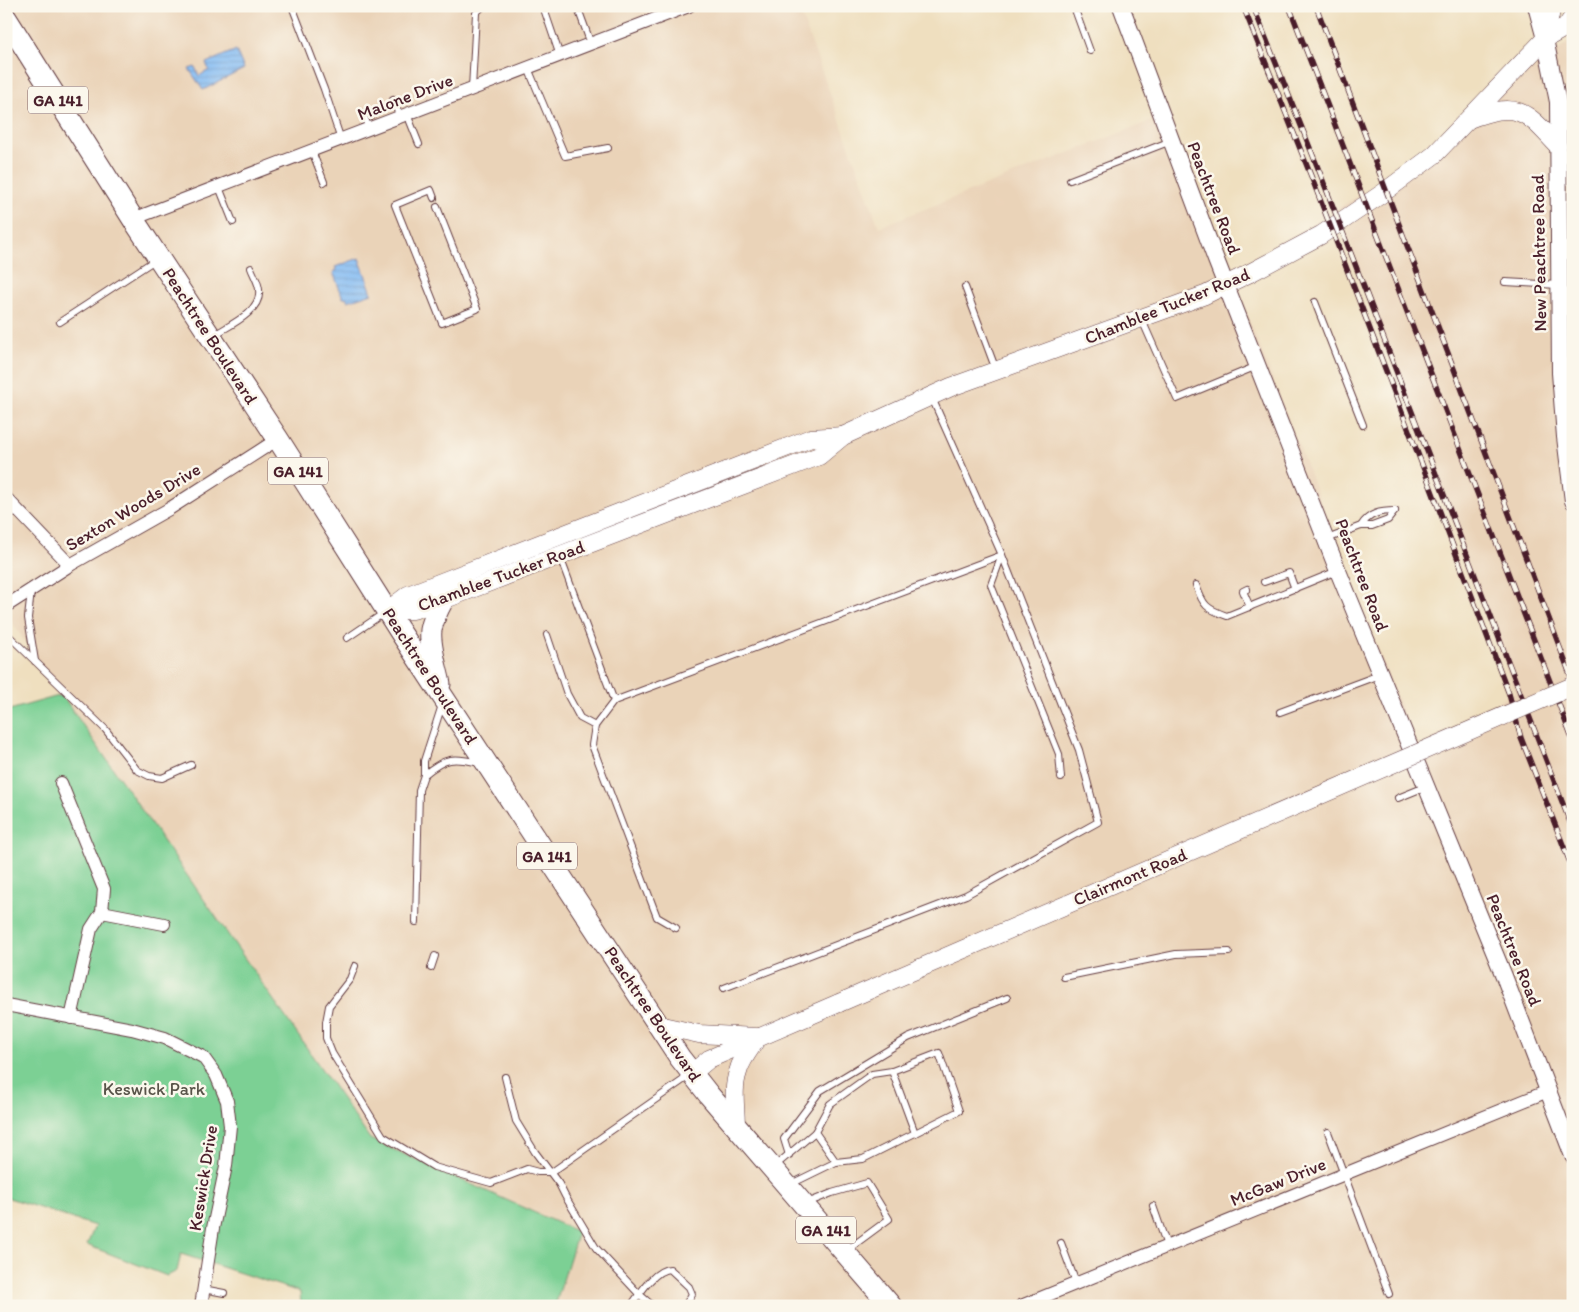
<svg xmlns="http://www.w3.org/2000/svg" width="1579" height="1312" font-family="Itim,sans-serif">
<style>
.built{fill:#ead3b8}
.green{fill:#7cd094;stroke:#637860}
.water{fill:url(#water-rules);stroke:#666d8f}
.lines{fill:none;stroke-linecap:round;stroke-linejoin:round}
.service-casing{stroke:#633c41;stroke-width:8}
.minor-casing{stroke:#633c41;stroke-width:14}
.tertiary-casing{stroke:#633c41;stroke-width:18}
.secondary-casing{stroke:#633c41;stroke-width:19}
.trunk-casing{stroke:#633c41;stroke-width:23}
.service{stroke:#fff;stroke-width:6}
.minor{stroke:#fff;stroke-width:12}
.tertiary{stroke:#fff;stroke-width:16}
.secondary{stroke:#fff;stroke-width:18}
.trunk{stroke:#fff;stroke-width:21}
.rail-casing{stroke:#4a1f2b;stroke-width:5.5}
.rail{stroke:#fbf7ec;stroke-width:4;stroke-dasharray:11;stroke-linecap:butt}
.secondary-bridge-casing{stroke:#633c41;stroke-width:19;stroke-linecap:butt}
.secondary-bridge{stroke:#fff;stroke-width:18}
.labels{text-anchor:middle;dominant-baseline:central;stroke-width:5;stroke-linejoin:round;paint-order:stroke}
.shield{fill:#fbf7ec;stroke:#7f6065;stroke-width:1}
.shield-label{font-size:16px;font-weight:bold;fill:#4a1f2b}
.street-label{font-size:18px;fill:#4a1f2b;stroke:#fbf7ec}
.park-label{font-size:18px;fill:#59544a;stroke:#fbf7ec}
</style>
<defs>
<pattern id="water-rules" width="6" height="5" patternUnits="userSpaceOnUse" patternTransform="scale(1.25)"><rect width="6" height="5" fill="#83bbf3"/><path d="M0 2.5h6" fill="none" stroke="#73a0d0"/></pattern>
</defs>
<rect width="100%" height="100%" fill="#fbf7ec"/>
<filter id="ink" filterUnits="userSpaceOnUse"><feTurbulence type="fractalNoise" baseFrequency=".02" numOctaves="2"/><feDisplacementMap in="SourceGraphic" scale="10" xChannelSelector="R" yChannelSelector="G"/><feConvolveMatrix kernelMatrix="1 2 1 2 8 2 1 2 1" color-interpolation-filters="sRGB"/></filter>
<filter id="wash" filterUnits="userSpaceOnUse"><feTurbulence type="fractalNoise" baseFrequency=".0096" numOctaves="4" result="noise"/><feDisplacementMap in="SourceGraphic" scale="20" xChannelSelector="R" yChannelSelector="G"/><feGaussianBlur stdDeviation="1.12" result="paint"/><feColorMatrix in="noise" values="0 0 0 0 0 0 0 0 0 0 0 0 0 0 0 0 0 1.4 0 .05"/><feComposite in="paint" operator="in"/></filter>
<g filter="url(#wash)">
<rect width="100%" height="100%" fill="#efdfbf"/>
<path class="built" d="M6,6H798L879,227L1166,115L1230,270L1417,749L1515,692L1338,208L1439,149L1501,87L1573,40V1306H555L571,1255L399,1196L312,1065L315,1059L6,614Z"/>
<path class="green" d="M62,695L370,1139L578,1232L555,1306H301L300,1292L181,1254L177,1271L167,1276L87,1245L95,1226L6,1197V711Z"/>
<g class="water">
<path d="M236,50L244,69L203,90L189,69L195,67L199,76L209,70L206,63Z"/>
<path d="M359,258L372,293L348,301L346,297L343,298L333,272L337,270L335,267Z"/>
</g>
</g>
<g filter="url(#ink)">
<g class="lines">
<defs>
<g id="service">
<path d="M292,6L324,89L341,140"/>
<path d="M543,6L560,56"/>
<path d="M577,6L591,44"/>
<path d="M1076,6L1074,7L1090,51"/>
<path d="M528,68L565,156L608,148"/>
<path d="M472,89L476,13L483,6"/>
<path d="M393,100L400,117"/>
<path d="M363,113L369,129"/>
<path d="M407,114L419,144"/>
<path d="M312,151L324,182"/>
<path d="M1070,180L1171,141"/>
<path d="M219,187L233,222"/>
<path d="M434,198L431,190L395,205L442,323L477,309L437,207"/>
<path d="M1505,282L1559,285"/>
<path d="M965,287L996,370"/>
<path d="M1315,302L1363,425"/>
<path d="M1142,320L1177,399L1257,366"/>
<path d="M60,322L155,260"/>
<path d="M214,335C230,325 262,311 259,290C259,283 253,274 251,268"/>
<path d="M1361,526C1369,513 1381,511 1395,511"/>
<path d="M1327,539L1361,526H1372L1388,520L1395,511"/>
<path d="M560,557L614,701"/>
<path d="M1264,582L1289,573L1295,589"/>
<path d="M1196,585C1203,606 1207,609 1227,616L1337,571"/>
<path d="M1247,589L1243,591L1250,607"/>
<path d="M31,591L28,618L35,661"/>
<path d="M6,633L105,729L137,770L149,776L162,778L191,765"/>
<path d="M547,635L567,694L580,718L595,726"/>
<path d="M347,638L384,613"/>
<path d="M1280,712L1379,675"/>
<path d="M424,775C445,757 453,757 480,763"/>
<path d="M1398,798L1425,787"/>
<path d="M416,922L419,790L424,775V761L442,705"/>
<path d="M676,928L657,917L592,745L595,726L614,701L1002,555L991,585L1059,754L1061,778"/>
<path d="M355,966L350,979L329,1006L326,1022V1038L332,1053L383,1136L434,1167L491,1183L527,1169L538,1172H552L689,1076"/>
<path d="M431,968L435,956"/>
<path d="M1064,977L1176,954L1229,952"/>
<path d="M724,988L966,895L1098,822L1079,750L1002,555L932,398"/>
<path d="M892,1071L939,1053L959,1111L915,1133"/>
<path d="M505,1077L516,1121L535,1152L559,1184L565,1196L596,1248L639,1294L653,1306"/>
<path d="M815,1132L830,1104L872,1074L892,1071L915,1133L863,1159L836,1162"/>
<path d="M1328,1132L1389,1294"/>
<path d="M789,1155L784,1139L820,1091L908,1038L1007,998"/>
<path d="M775,1166L815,1132L836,1162L791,1184"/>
<path d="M807,1203L832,1193L867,1183L889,1219L847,1250"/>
<path d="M1153,1206L1167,1246"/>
<path d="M1061,1243L1076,1283"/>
<path d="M203,1289L224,1293"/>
<path d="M631,1306C640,1293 655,1269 670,1269L689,1287L692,1294L685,1306"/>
</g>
<g id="minor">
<path d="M133,219L689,6"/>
<path d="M1560,295L1573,294"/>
<path d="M6,498L70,565"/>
<path d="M6,606L70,565L169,509L278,439"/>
<path d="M61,783L104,889L102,912L91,929L71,1018"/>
<path d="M102,912L164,924"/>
<path d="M6,1005L132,1029L165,1038L203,1057L216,1075L227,1101L230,1126L226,1166L213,1228L201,1306"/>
<path d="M1021,1306L1548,1091"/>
</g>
<g id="tertiary">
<path d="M1121,6L1216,260L1338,571L1504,976L1573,1156"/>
<path d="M1536,6L1545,39L1558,102L1560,373L1565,437L1573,501"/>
</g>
<g id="secondary">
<path d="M1545,39L1552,6"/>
<path d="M1469,119C1518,101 1525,110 1558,146"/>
<path d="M387,611L413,610L443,600L819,456L843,436L951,387L1205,295L1248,274L1321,235L1383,193L1434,155L1545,39L1566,27L1573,17"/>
<path d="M387,611L408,595L811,438L843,436"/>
<path d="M658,1025L699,1034L755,1037"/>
<path d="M691,1074L709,1059L839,1003"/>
<path d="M736,1127C736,1109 732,1089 738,1072C741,1059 751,1048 758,1037"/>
</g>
<g id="trunk">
<path d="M6,18L133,219L278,439L401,633L680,1058L709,1095L891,1306"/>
<path d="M440,684C437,669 429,645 431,630C433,619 438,609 443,600"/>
</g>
</defs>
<use href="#service" class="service-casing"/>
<use href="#minor" class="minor-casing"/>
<use href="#tertiary" class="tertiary-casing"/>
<use href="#secondary" class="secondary-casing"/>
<use href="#trunk" class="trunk-casing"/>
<use href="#service" class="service"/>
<use href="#minor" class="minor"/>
<use href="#tertiary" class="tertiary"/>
<use href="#secondary" class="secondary"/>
<use href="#trunk" class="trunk"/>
<defs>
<g id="rail">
<path d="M1243,6L1311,176L1428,480L1509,694L1521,738L1573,870"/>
<path d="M1253,6L1320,173L1573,830"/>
<path d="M1289,6L1573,741"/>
<path d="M1316,6L1573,682"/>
</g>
</defs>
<use href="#rail" class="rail-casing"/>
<use href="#rail" class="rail"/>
<defs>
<path id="secondary-bridge" d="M839,1003L1573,686"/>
</defs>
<use href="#secondary-bridge" class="secondary-bridge-casing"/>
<use href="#secondary-bridge" class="secondary-bridge"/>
</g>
</g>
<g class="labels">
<g class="shield">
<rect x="28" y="86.5" width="60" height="27" rx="4"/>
<rect x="268" y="457.5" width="60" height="27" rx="4"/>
<rect x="517" y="842.5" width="60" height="27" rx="4"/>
<rect x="796" y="1216.5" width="60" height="27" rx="4"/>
</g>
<g class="shield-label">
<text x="58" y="100">GA 141</text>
<text x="298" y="471">GA 141</text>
<text x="547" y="856">GA 141</text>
<text x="826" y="1230">GA 141</text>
</g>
<g class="street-label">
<text transform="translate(405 97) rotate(-21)">Malone Drive</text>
<text transform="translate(1214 198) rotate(69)">Peachtree Road</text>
<text transform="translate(1539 253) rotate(-91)">New Peachtree Road</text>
<text transform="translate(1167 306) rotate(-22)">Chamblee Tucker Road</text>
<text transform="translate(210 336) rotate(57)">Peachtree Boulevard</text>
<text transform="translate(133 507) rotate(-31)">Sexton Woods Drive</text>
<text transform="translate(1362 575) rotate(69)">Peachtree Road</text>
<text transform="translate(501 576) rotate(-20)">Chamblee Tucker Road</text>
<text transform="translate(430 676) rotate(57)">Peachtree Boulevard</text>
<text transform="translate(1130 877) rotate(-23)">Clairmont Road</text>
<text transform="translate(1514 950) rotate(68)">Peachtree Road</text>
<text transform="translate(653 1014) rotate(56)">Peachtree Boulevard</text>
<text transform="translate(203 1178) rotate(-81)">Keswick Drive</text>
<text transform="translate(1278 1182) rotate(-22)">McGaw Drive</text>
</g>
<g class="park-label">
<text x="154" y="1089">Keswick Park</text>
</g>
</g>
<rect width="1579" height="1312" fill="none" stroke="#fbf7ec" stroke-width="25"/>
</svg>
